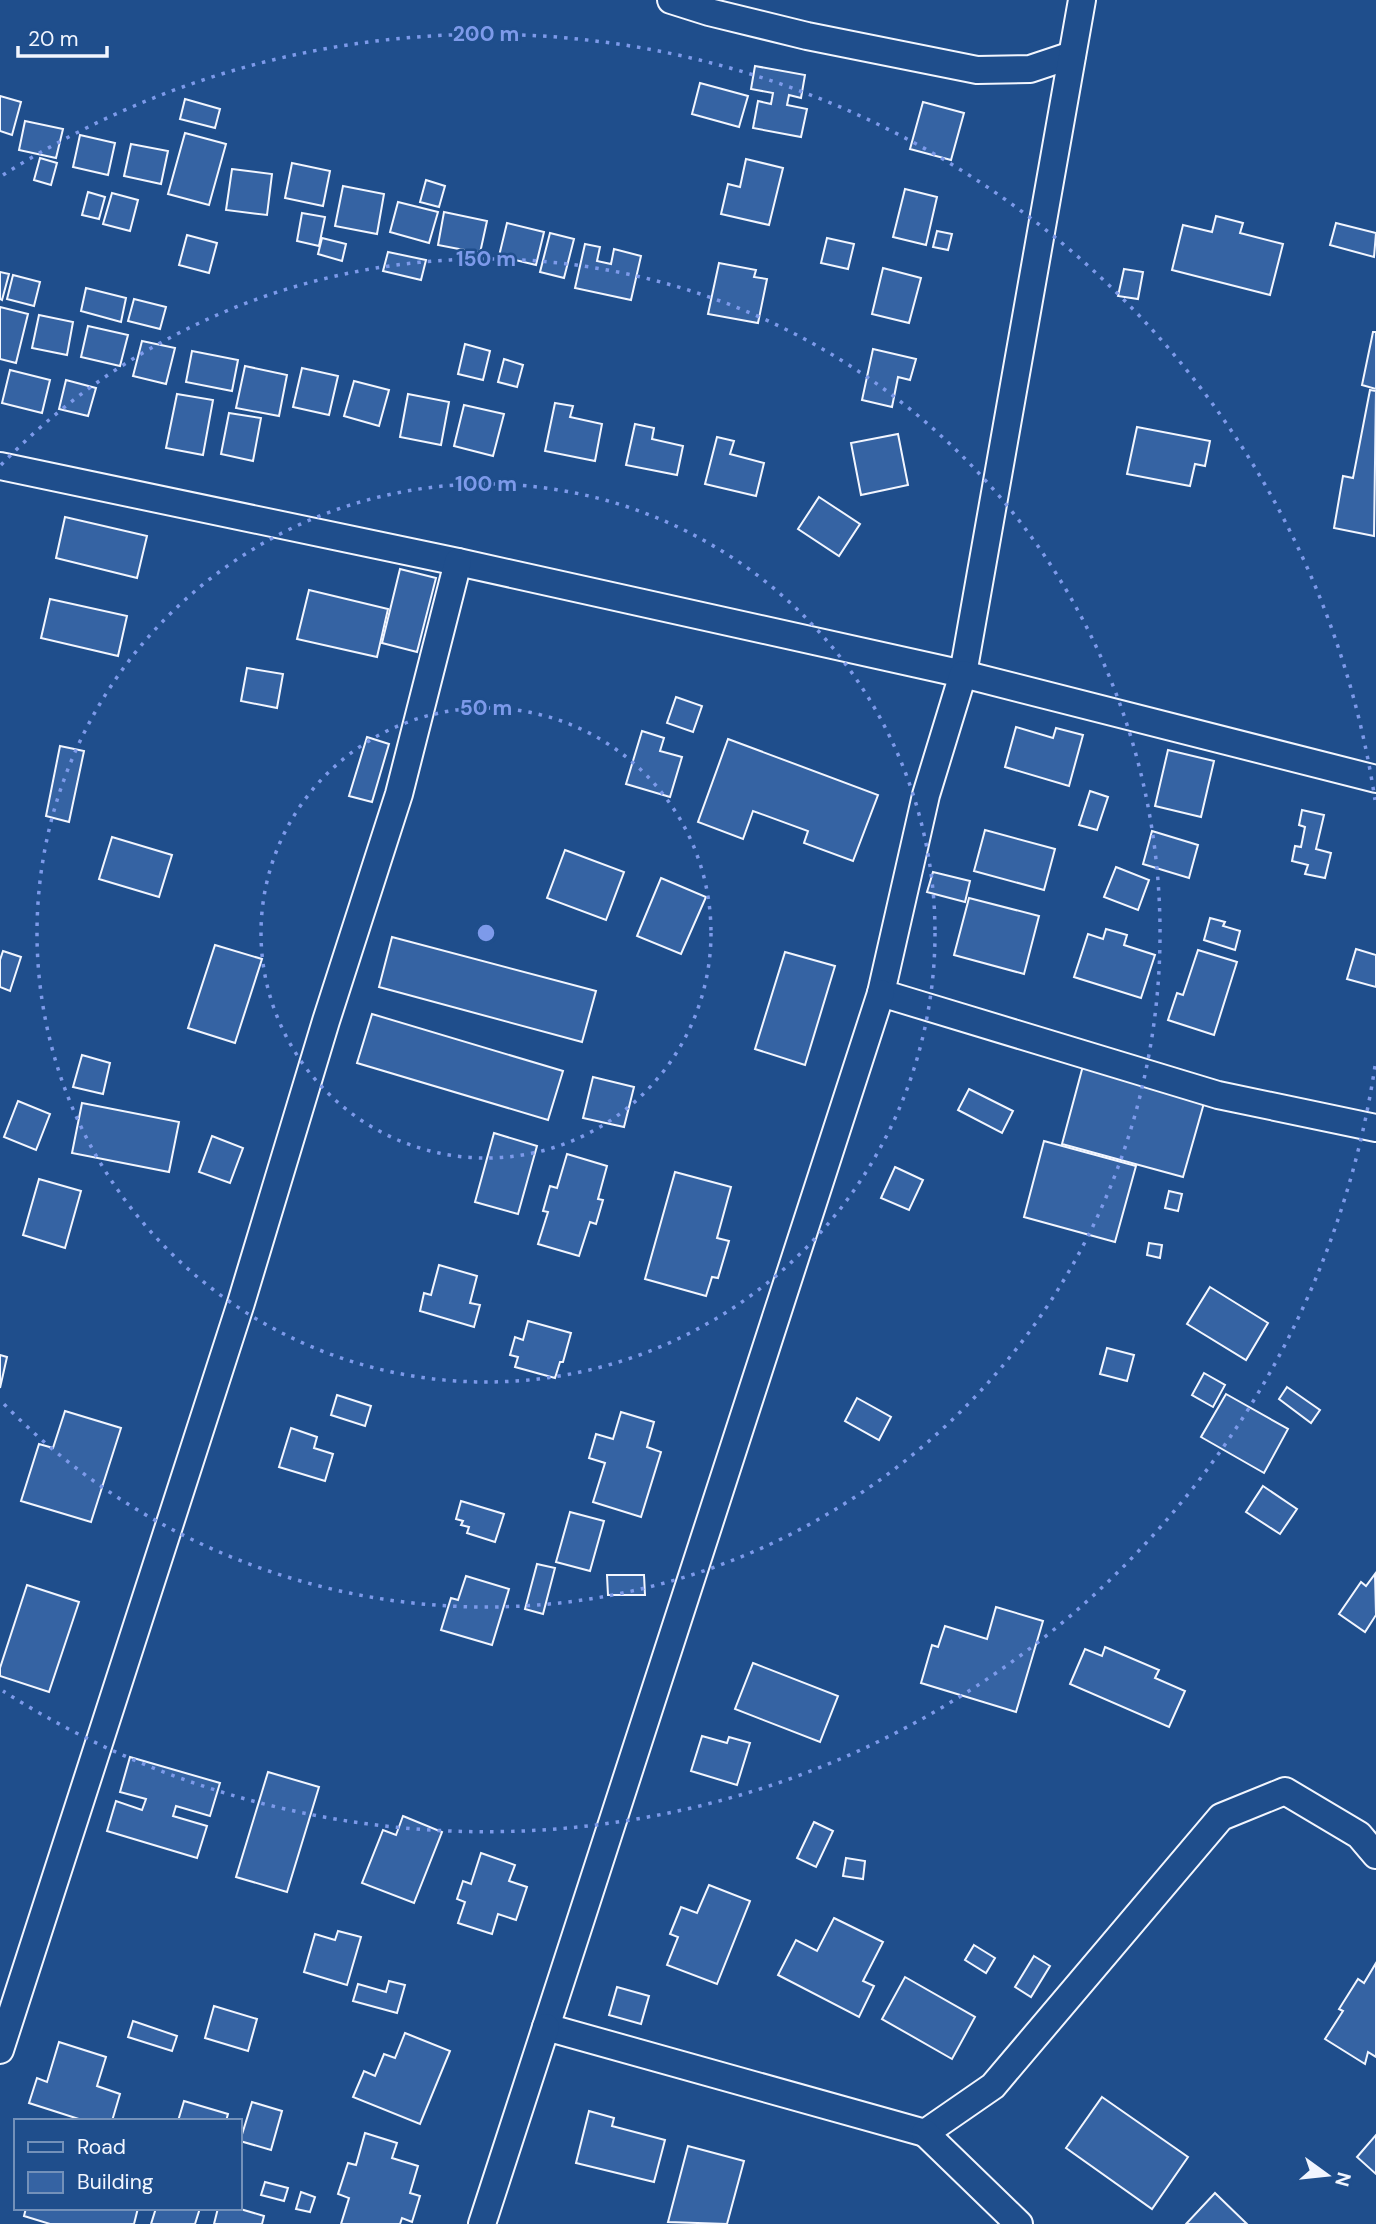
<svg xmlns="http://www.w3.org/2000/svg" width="1376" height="2224" font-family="'DM Sans',sans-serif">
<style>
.building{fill:#3563a3;stroke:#f2f6ff;stroke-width:2}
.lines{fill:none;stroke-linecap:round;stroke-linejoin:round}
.minor-casing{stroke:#f2f6ff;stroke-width:30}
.minor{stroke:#1f4e8c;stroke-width:26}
.ring{fill:none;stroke:#7d9aea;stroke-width:3.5;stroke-dasharray:3.5 7}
.centre{fill:#7d9aea;stroke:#1f4e8c;stroke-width:3.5}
.ring-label{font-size:21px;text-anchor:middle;font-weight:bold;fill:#7d9aea;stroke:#1f4e8c;stroke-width:5;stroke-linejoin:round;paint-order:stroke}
</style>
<rect width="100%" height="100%" fill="#1f4e8c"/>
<g class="building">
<path d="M755,66L805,75L801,98L789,95L787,105L807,109L801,137L753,128L758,101L771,104L773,93L751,89Z"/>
<path d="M700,83L748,96L739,127L692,114Z"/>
<path d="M0,96L21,102L12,135L0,131Z"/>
<path d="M185,99L220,109L215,128L180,119Z"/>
<path d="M923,102L964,113L951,160L910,149Z"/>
<path d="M25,121L63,129L56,158L19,150Z"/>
<path d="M185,133L226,144L209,205L168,194Z"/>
<path d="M80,135L115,143L108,175L73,167Z"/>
<path d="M131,144L168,151L161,184L124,176Z"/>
<path d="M40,158L57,163L51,185L34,180Z"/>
<path d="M746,159L783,168L769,225L721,214L728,184L740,187Z"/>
<path d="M292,163L330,171L323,206L285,198Z"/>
<path d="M232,169L272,174L267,215L226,210Z"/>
<path d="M426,180L445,186L439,207L420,202Z"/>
<path d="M343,186L384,194L377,234L335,226Z"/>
<path d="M905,189L937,197L926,245L893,237Z"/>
<path d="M88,192L105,197L99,219L82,215Z"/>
<path d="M112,193L138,200L130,231L103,224Z"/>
<path d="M398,202L438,212L429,243L390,232Z"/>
<path d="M444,212L487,221L480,253L438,245Z"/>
<path d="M302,213L325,217L319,246L297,241Z"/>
<path d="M1216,216L1243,223L1240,233L1283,244L1270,295L1172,270L1183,225L1212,232Z"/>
<path d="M507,223L544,232L536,265L499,256Z"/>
<path d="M1336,223L1376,233L1374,257L1330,245Z"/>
<path d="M937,231L952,234L948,250L933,247Z"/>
<path d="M550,233L574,239L564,278L540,272Z"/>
<path d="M187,235L217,243L209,273L179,265Z"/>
<path d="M322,238L346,244L342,261L318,254Z"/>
<path d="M827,238L854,244L848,269L821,263Z"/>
<path d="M585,244L600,247L597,261L611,264L614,249L641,256L631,300L575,288Z"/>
<path d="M388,252L426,260L421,280L383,271Z"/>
<path d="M719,263L756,270L754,277L767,279L758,323L708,314Z"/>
<path d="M883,268L921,278L909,323L872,314Z"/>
<path d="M1124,269L1143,272L1138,299L1118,296Z"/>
<path d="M0,272L9,274L2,300L0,299Z"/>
<path d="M13,275L40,282L34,306L7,299Z"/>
<path d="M86,288L126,298L121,322L81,311Z"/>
<path d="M134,299L166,307L160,329L128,321Z"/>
<path d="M0,307L28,314L16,363L0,359Z"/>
<path d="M39,315L73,322L67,355L32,348Z"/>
<path d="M88,326L128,335L120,366L81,357Z"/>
<path d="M1373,332H1376V389L1362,385Z"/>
<path d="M142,341L175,348L166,384L133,376Z"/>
<path d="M465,344L490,351L483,380L458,374Z"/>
<path d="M873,349L916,359L910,380L898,377L892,407L862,400Z"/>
<path d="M192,351L238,360L232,391L186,382Z"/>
<path d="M504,359L523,365L517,387L498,382Z"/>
<path d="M245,366L287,375L279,416L236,408Z"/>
<path d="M302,368L338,376L329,415L293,407Z"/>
<path d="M10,370L50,380L42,413L2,403Z"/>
<path d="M66,380L96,388L88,416L59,409Z"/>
<path d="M354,381L389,390L379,426L344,416Z"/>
<path d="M1370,390L1376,391L1374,536L1334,528L1343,476L1353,478Z"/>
<path d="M177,394L213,400L203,455L166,448Z"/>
<path d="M408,394L449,402L441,445L400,437Z"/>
<path d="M555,403L573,406L570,417L602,424L595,461L545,451Z"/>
<path d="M464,405L504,414L493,456L454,446Z"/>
<path d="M229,413L261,418L253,461L221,454Z"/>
<path d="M635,424L654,428L652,439L683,446L677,475L626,465Z"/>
<path d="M1137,427L1210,441L1205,466L1195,464L1190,486L1127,474Z"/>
<path d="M898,434L908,485L861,495L851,443Z"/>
<path d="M717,437L734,441L730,454L764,463L756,496L705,484Z"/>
<path d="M819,497L860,524L839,556L798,529Z"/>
<path d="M65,517L147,536L137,578L56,558Z"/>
<path d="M400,569L436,578L417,652L382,643Z"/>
<path d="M309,590L388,609L377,657L297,639Z"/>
<path d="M50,599L127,616L118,656L41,638Z"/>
<path d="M247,668L283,674L277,708L241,701Z"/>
<path d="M676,697L702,706L693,732L667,723Z"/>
<path d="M1016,727L1053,738L1056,728L1083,735L1069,786L1005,767Z"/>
<path d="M642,731L664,738L660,751L682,757L670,797L626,784Z"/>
<path d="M367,737L389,744L372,802L349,796Z"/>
<path d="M728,739L878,795L853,861L804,843L808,831L753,811L743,839L698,822Z"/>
<path d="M60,746L84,751L69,822L46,816Z"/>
<path d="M1168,750L1214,761L1201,817L1155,806Z"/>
<path d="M1090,791L1108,797L1097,830L1079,825Z"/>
<path d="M1302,810L1324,815L1316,849L1331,853L1325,878L1305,874L1308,865L1292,861L1295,846L1301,847L1305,827L1299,825Z"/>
<path d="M985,830L1055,849L1044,890L974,871Z"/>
<path d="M1152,831L1198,845L1189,878L1143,864Z"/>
<path d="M112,837L172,855L159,897L99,879Z"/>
<path d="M565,850L624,872L606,920L547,898Z"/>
<path d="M1116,867L1149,880L1138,910L1104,897Z"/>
<path d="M933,872L970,881L965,902L927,892Z"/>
<path d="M661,878L706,897L681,954L637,936Z"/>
<path d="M969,898L1039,916L1024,974L954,955Z"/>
<path d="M1210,918L1225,922L1223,926L1240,931L1235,950L1204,940Z"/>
<path d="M1106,929L1127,935L1124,945L1155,955L1141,998L1074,977L1088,934L1103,939Z"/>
<path d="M392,937L596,991L582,1042L379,987Z"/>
<path d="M215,945L262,959L235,1043L188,1028Z"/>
<path d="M1356,949L1376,955V987L1347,979Z"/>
<path d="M1198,950L1237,962L1214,1035L1168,1020L1177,993L1183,995Z"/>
<path d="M3,951L21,957L10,991L0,987V960Z"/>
<path d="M785,952L835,966L805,1065L755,1049Z"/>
<path d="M372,1014L563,1071L548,1120L357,1063Z"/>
<path d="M82,1055L110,1063L103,1094L73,1087Z"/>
<path d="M1084,1062L1206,1096L1183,1177L1062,1144Z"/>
<path d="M593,1077L634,1087L624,1127L583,1118Z"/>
<path d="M969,1089L1013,1111L1002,1133L958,1110Z"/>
<path d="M18,1101L50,1114L36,1150L4,1137Z"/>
<path d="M82,1103L179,1122L169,1172L72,1153Z"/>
<path d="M494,1133L537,1146L518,1214L475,1202Z"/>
<path d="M212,1136L243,1148L230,1183L199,1172Z"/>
<path d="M1044,1141L1136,1166L1115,1242L1024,1217Z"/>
<path d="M567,1154L607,1166L598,1199L603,1200L596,1224L590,1222L579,1256L538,1244L548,1212L543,1211L550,1186L557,1188Z"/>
<path d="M895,1167L923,1180L909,1210L881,1198Z"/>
<path d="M675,1172L731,1187L717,1238L729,1241L718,1278L712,1277L706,1296L645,1279Z"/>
<path d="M39,1179L81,1191L65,1248L23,1235Z"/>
<path d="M1169,1191L1182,1194L1178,1211L1165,1208Z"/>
<path d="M1149,1243L1162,1245L1160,1258L1147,1255Z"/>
<path d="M439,1265L477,1276L470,1303L480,1305L474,1327L420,1311L424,1293L431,1295Z"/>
<path d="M1210,1287L1268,1323L1246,1360L1187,1324Z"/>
<path d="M528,1321L571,1333L563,1362H560L555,1378L515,1367L518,1357L510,1355L515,1337L523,1340Z"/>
<path d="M1107,1348L1134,1355L1127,1381L1100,1374Z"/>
<path d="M0,1355L7,1357L0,1388Z"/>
<path d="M1204,1373L1225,1385L1213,1407L1192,1395Z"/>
<path d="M1287,1387L1320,1410L1311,1423L1279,1399Z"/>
<path d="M1226,1394L1288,1429L1264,1473L1201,1437Z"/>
<path d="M337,1395L371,1406L365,1426L331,1415Z"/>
<path d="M857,1398L891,1417L879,1440L845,1421Z"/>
<path d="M65,1411L121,1428L91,1522L21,1501L39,1444L53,1448Z"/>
<path d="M621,1412L654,1422L647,1447L661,1452L641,1517L593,1502L605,1463L589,1458L596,1434L613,1439Z"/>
<path d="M291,1428L317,1437L314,1448L333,1454L325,1481L279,1467Z"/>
<path d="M1263,1486L1297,1509L1280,1534L1246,1512Z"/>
<path d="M461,1501L504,1514L495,1542L467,1533L469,1527L461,1525L463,1521L456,1519Z"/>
<path d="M570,1512L604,1521L590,1571L556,1562Z"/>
<path d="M537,1564L555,1568L543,1614L525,1609Z"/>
<path d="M1375,1574L1376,1615L1365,1632L1339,1614L1361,1582L1366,1586Z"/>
<path d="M607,1575H644L645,1595H608Z"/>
<path d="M466,1576L509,1589L492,1645L441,1630L451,1598L458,1600Z"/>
<path d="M27,1585L79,1602L49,1692L0,1676V1668Z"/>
<path d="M996,1607L1043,1621L1016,1712L921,1683L932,1645L938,1647L945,1626L987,1639Z"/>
<path d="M1105,1647L1159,1670L1155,1678L1185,1691L1169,1727L1070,1684L1085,1649L1102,1656Z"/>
<path d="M753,1663L838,1696L820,1742L735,1709Z"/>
<path d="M702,1736L727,1743L729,1737L750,1743L737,1785L691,1771Z"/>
<path d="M130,1757L220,1783L210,1816L176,1806L173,1816L207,1826L197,1858L107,1831L116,1801L142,1810L146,1799L120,1792Z"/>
<path d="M268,1772L319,1787L287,1892L236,1877Z"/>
<path d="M403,1816L442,1832L414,1903L362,1883L383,1830L396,1835Z"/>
<path d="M814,1822L833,1831L816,1867L797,1858Z"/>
<path d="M481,1853L515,1865L509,1881L527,1887L516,1920L498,1914L492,1934L458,1923L465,1902L457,1899L463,1881L471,1884Z"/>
<path d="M846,1858L865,1861L863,1879L843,1876Z"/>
<path d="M709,1885L750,1901L717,1984L667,1965L678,1937L670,1934L681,1907L697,1913Z"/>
<path d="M834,1918L883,1942L863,1981L874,1986L859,2017L778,1975L796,1940L817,1951Z"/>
<path d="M338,1931L361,1937L347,1985L304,1972L315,1934L335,1940Z"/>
<path d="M974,1945L995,1958L986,1973L965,1960Z"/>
<path d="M1034,1956L1050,1966L1031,1997L1015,1987Z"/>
<path d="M1376,1963V2057L1368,2052L1365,2064L1325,2039L1343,2011L1339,2009L1358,1979L1364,1983Z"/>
<path d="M905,1977L975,2017L952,2059L882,2019Z"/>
<path d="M389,1981L405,1985L397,2013L353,2001L358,1984L386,1992Z"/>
<path d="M617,1987L649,1996L641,2024L609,2015Z"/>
<path d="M214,2006L257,2019L248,2051L205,2038Z"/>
<path d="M133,2021L177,2036L172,2051L128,2037Z"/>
<path d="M405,2033L450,2051L420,2124L353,2097L364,2071L375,2076L384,2054L395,2058Z"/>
<path d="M59,2042L106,2057L97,2086L120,2094L112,2121H85L29,2103L37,2078L47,2082Z"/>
<path d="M1102,2097L1188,2157L1152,2209L1066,2148Z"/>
<path d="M184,2101L228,2114L226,2121H178Z"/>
<path d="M252,2102L282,2111L271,2150L240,2141Z"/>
<path d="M589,2111L614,2118L612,2126L665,2140L654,2182L576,2163Z"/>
<path d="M365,2133L397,2143L392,2158L418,2166L410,2193L420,2196L412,2222L402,2218L400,2224H341L349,2198L338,2194L348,2163L356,2165Z"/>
<path d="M1376,2135V2174L1357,2157Z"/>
<path d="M688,2146L744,2161L727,2224L668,2222Z"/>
<path d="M265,2182L288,2188L284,2201L261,2195Z"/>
<path d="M301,2192L315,2197L310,2212L296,2209Z"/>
<path d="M1215,2193L1247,2224H1186Z"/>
<path d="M26,2208H138L134,2224H50L24,2216Z"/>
<path d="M156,2208H200L195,2224H151Z"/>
<path d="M218,2208H237L264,2216L262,2224H214Z"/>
</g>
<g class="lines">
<defs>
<g id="minor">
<path d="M671,0L709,12L807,36L977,70L1030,69L1072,55"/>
<path d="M0,466L458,562L963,674L1082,0"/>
<path d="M1376,779L963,674L926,795L881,993L1218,1095L1376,1128"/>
<path d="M881,993L546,2027L925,2133L993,2086L1221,1817L1285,1791L1359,1835L1376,1855"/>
<path d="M0,2050L241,1303L326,1021L399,794L458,562"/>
<path d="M925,2133L1019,2224"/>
<path d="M482,2224L546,2027"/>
</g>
</defs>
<use href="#minor" class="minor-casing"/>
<use href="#minor" class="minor"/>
</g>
<g class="ring">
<circle cx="486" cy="933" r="225"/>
<circle cx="486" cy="933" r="449"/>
<path d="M1 465A674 674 0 1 1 1 1401"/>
<path d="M1375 1066A899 899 0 0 1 3 1691M3 175A899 899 0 0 1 1375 800"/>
</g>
<circle cx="486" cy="933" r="10" class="centre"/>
<g class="ring-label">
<text x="486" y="41">200 m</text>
<text x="486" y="266">150 m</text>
<text x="486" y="491">100 m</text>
<text x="486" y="715">50 m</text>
</g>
<rect x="14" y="2119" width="228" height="91" fill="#1f4e8c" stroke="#7391ba" stroke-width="2"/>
<rect x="28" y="2142" width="35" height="10" fill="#1f4e8c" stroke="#7391ba" stroke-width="2"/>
<text x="77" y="2154" font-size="21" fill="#f2f6ff">Road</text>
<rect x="28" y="2172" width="35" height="21" fill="#3563a3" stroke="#7391ba" stroke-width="2"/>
<text x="77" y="2189" font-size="21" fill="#f2f6ff">Building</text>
<g transform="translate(1327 2175) rotate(105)" stroke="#1f4e8c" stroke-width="5" paint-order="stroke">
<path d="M0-5L12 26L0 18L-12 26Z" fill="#f2f6ff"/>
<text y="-10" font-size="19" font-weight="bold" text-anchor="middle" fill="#f2f6ff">N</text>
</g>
<path d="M18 46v10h89v-10" fill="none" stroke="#f2f6ff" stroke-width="3.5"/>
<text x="28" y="46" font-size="21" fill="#f2f6ff" stroke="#1f4e8c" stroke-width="5" paint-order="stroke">20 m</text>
</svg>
